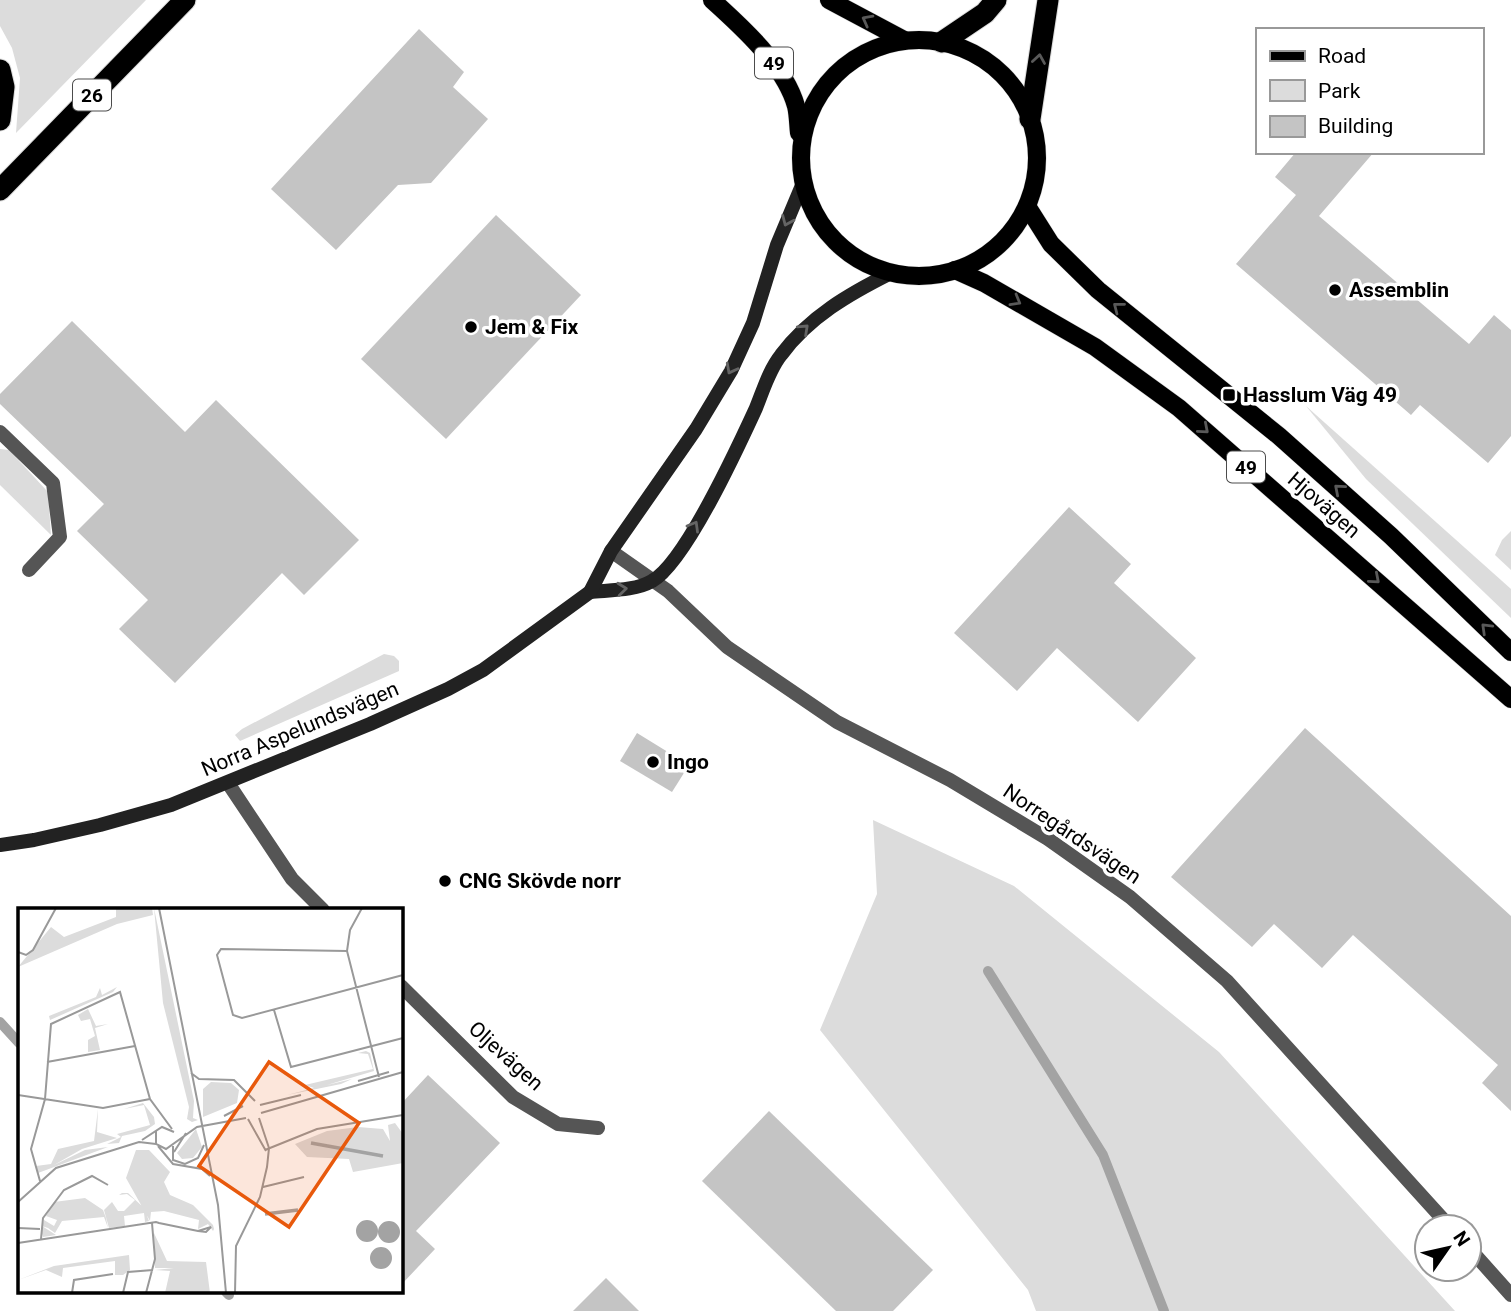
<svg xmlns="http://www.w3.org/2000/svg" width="1511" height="1311" font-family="Roboto,sans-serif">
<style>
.green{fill:#dcdcdc}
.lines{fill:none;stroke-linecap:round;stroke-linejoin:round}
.stream{stroke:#a3a3a3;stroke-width:10}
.building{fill:#c4c4c4}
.primary-casing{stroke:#dbdbdb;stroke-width:19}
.highway-casing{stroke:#dbdbdb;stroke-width:23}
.street{stroke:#555;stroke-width:14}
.secondary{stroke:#222;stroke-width:14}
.primary{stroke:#000;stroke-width:18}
.highway{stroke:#000;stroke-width:21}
.oneway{stroke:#595959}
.oneway2{stroke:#646464}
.poi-dot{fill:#000;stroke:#fff;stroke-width:2.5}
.labels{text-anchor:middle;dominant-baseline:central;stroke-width:7;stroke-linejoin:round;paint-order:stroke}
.shield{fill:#fff;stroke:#4c4c4c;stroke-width:2}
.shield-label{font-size:19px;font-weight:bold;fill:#000}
.poi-label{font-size:21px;font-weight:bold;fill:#000;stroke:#fff;text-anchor:start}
.street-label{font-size:21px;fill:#000;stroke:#fff}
.inset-river{fill:none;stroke:#a3a3a3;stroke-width:3.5}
.inset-road{fill:none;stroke:#999;stroke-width:2}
.view{fill:#e8590c;fill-opacity:0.15;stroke:#e8590c;stroke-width:3.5}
.inset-edge{fill:none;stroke:#000;stroke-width:3.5}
</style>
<rect width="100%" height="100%" fill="#fff"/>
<g class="green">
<path d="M0,0H146L16,133L20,78L12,48L0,26Z"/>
<path d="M1306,406L1511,589V618L1366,479Z"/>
<path d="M0,449L9,450L48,492L51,535L0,485Z"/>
<path d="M1511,531V570L1495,555L1502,540Z"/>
<path d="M384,654L394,656L399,661V671L240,741L235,735L242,729Z"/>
<path d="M873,820L1014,886L1219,1052L1455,1311H1036L1028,1290L820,1030L877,894Z"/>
</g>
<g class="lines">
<g class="stream">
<path d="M988,971L1103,1155L1164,1311"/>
<path d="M0,1022L19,1043"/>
<path d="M226,1292L229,1295"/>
</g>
</g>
<g class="building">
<path d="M419,29L464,72L453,87L488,119L431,183L398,185L336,250L271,189Z"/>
<path d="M1296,152H1374L1319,216L1469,344L1494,315L1511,330V436L1488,463L1420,405L1411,415L1236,264L1296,195L1275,177Z"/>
<path d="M496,215L581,295L446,439L361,359Z"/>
<path d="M72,321L185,432L216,400L359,540L304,595L282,573L175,683L119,629L148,600L77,531L104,504L0,404V394Z"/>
<path d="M1069,507L1131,564L1114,583L1196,658L1138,722L1057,648L1017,691L954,633Z"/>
<path d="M1305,728L1511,916V1111L1482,1083L1498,1065L1353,935L1322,968L1274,924L1252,947L1171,877Z"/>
<path d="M637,733L689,765L672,792L620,761Z"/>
<path d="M428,1075L500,1143L416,1231L435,1249L401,1285V1104Z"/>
<path d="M769,1111L933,1270L893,1311H836L702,1181Z"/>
<path d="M606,1278L639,1311H573Z"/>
</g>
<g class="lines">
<defs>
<g id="primary">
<path d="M712,0C742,27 785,66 796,106C798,114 798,124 799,133"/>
<path d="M829,0L904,40"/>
<circle cx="919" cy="158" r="118"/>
<path d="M1027,206L1051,244L1098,290L1279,436L1391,536L1511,652"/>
<path d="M955,270L984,283L1095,347L1179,408L1511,699"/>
</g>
<g id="highway">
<path d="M942,42L985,13L996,0"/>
<path d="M0,70L4,87L0,120"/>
<path d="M1030,119L1048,0"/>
<path d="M0,190L185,0"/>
</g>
</defs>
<use href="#primary" class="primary-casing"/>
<use href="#highway" class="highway-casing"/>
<g class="street">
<path d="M0,432L53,483L60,537L29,570"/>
<path d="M611,551L668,591L727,647L837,722L950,780L1048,839L1130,897L1227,981L1450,1227"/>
<path d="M228,783L292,879L323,910"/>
<path d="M401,986L513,1097L558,1124L598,1128"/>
<path d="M1469,1248L1511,1295"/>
</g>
<g class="secondary">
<path d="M590,592C609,590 635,591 652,581C685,563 739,445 756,408C763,391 769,370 781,355C809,317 849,294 891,273"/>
<path d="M0,845L34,840L100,825L171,805L370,724L448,689L483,670L590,592L611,551L696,429L731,371L753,323L777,245L803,183"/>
</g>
<use href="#primary" class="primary"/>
<use href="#highway" class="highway"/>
</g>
<defs><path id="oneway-chevron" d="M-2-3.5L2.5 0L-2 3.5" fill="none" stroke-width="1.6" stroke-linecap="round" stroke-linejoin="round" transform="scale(1.75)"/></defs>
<g class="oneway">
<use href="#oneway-chevron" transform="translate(867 20) rotate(-152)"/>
<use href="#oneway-chevron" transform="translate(1039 59) rotate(-81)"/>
<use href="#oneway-chevron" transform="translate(1016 301) rotate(30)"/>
<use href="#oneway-chevron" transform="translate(1118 307) rotate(-142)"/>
<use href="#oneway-chevron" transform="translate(1204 429) rotate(41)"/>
<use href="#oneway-chevron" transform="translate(1339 489) rotate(-139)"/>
<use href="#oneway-chevron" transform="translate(1375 579) rotate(41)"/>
<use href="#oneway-chevron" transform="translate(1486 628) rotate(-136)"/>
</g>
<g class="oneway2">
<use href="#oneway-chevron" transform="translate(787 221) rotate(113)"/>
<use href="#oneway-chevron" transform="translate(804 329) rotate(-43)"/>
<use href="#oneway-chevron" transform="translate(731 369) rotate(118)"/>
<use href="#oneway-chevron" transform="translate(694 526) rotate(-60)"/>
<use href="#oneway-chevron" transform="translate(622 589) rotate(-6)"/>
</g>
<g class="poi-dot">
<circle cx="1335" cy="290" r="7"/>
<circle cx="471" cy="327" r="7"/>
<rect x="1222" y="388" width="14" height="14" rx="3.5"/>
<circle cx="653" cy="762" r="7"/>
<circle cx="445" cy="881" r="7"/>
</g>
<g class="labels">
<g class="shield">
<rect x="755" y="47.5" width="38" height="31" rx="5"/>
<rect x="73" y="79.5" width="38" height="31" rx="5"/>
<rect x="1227" y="451.5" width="38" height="31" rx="5"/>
</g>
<g class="shield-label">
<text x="774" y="63">49</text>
<text x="92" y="95">26</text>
<text x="1246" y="467">49</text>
</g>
<g class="poi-label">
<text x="1349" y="290">Assemblin</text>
<text x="485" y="327">Jem &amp; Fix</text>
<text x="1243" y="395">Hasslum Väg 49</text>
<text x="667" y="762">Ingo</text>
<text x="459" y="881">CNG Skövde norr</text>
</g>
<g class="street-label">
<text transform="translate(1324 505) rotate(41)">Hjovägen</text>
<text transform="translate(300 729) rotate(-23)">Norra Aspelundsvägen</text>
<text transform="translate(1072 834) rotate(34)">Norregårdsvägen</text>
<text transform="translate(506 1056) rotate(42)">Oljevägen</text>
</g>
</g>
<g transform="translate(18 908)">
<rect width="385" height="385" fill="#fff"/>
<path d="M98,0H134L135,7L99,16L0,59L33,19L46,29L98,9ZM136,0L176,193L175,210L180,212L174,214L169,211L171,199L145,95ZM99,79L95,84L32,112L31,108L78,89L82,80L84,87ZM70,101L78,118L90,116L77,120L82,142L70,144V132L77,128L72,111L63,113L60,107ZM348,143L352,145L356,163L309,177L334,171L323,176L269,187L296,180L287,177L355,161L350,146L340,145ZM213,175L221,182L219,195L185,209V181L193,174ZM125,195L136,209L137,216L127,223L104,228L101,235L89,236L103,229L99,226L132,217L126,197L106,201ZM80,201L79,224L99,230L64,241L36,257L67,242L90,239L20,265L18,258L33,256L40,241L76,233ZM377,215L385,226V255L335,264L331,251L289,249L277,236L309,223L340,219L365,221L372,233L370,217ZM178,221L184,239L175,250L164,251L159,245ZM118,242H131L152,264L146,274L152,287L175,297L195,317L196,321L195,323L190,316L180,321L181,312L146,303L133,304L132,313L108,270ZM104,285H110L126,300L131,313L127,314L126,305L106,308L107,318L91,320L86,302L94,294L100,303H106L117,292L109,286L101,287ZM67,290L85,302L88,310L90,320L86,309L44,313L37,325L30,320L24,318L38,327L25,329L23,322L24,318L26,312L36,318L39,312L28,308L36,294ZM136,325L149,353L188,354L192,385H147L152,363L137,362L156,360H137ZM111,347L112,362L105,367H97V353L45,360L44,369L28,362L0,372L36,358Z" fill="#dcdcdc"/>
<path d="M338 323a11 11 0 1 1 22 0a11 11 0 1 1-22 0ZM360 324a11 11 0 1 1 22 0a11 11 0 1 1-22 0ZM352 350a11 11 0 1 1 22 0a11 11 0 1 1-22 0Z" fill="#a3a3a3"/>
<path class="inset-river" d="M293,235L365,248M247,306L280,302"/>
<path class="inset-road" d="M141,0L200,297L208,385M344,0L332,22L329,43L361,169M329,43L203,41L199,47L215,107L224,110L385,67M0,44L8,47L15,42L38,0M256,102L273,159L385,130M29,154L117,138M173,165L181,171L216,172L237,193M340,173L371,164M0,187L85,200L132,191M242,197L283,187M243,205L385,164M206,208L225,198M230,211L248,243M138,223V236L148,241L179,219L228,210M124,232L144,219L156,224M140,238L155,256L184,261L192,268M155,238V252L167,256L180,250L186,237M247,242L299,221L385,207M156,244L168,225M22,273L13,241L27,191L33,116L102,84L132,191L154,221M245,279L286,269M0,294L38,260L121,234L138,236M0,320L22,321M23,331L25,310L46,282L74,268L90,277M0,335L138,314L141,315L180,323L188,324L193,319L180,323M54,385L56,372L95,366M105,385L110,364L135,362M128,385L137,351L134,315M217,385L218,338L242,289L249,259L251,240L241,210"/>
<path class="view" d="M251,154L341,215L271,319L181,258Z"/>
<rect width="385" height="385" class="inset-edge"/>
</g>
<rect x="1256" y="28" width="228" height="126" fill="#ffffff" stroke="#999999" stroke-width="2"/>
<rect x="1270" y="51" width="35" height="10" fill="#000000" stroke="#999999" stroke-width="2"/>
<text x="1318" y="63" font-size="21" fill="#000000">Road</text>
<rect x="1270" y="80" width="35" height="21" fill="#dcdcdc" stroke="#999999" stroke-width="2"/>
<text x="1318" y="98" font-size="21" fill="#000000">Park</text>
<rect x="1270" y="116" width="35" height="21" fill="#c4c4c4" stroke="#999999" stroke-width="2"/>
<text x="1318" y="133" font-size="21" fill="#000000">Building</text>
<g transform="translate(1448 1248) rotate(56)"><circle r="33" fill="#ffffff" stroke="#999999" stroke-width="2"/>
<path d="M0-5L12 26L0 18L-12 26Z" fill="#000000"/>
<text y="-10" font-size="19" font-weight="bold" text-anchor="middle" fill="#000000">N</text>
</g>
</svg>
